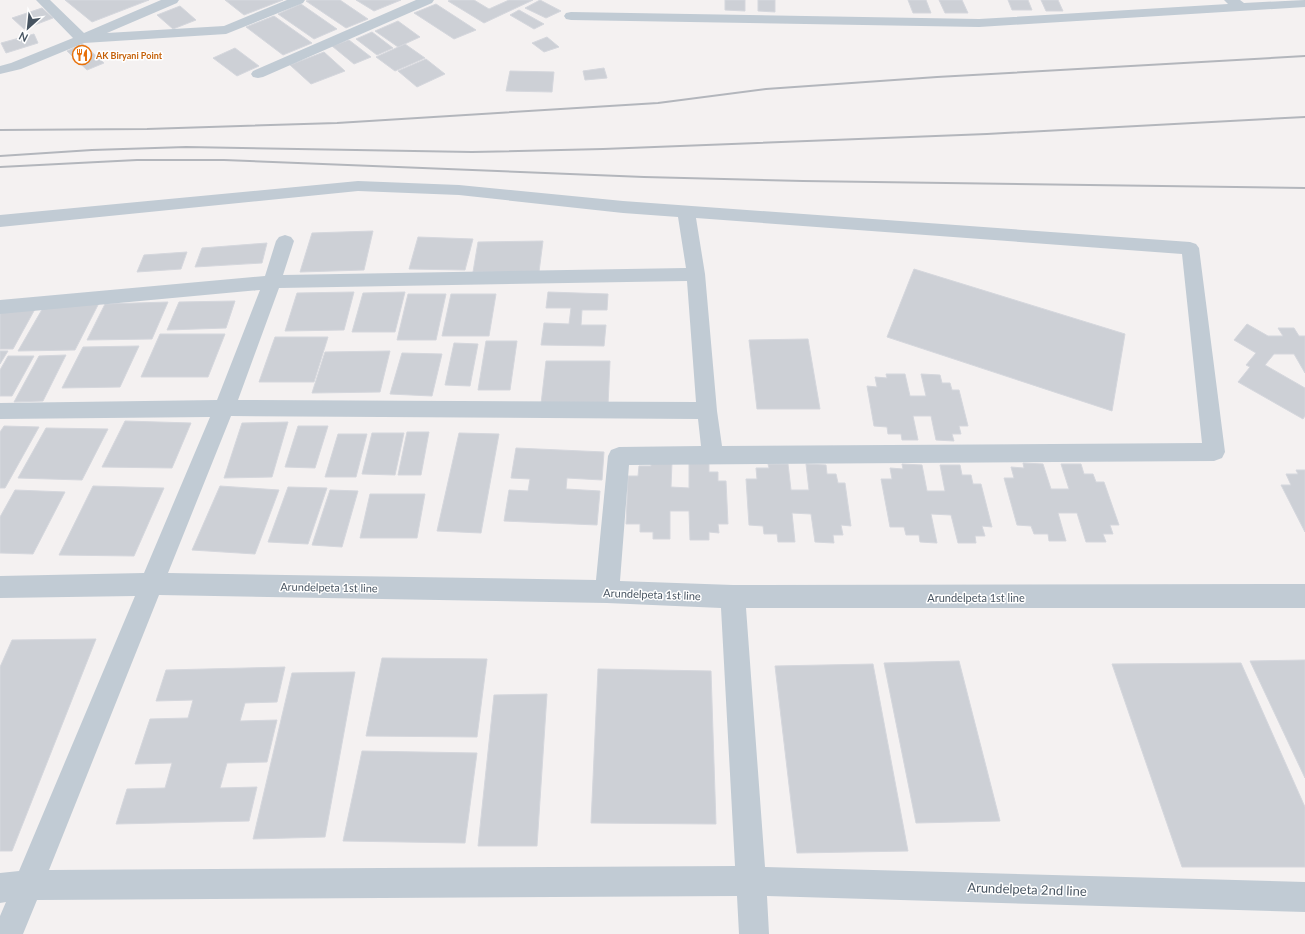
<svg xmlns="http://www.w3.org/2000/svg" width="1305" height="934" font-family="Lato,sans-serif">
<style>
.building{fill:#cdd0d6;stroke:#d5d7dd}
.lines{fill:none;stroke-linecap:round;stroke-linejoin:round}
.minor{fill:#c1cbd4;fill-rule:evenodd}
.rail{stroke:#b3b6bc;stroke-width:2}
.labels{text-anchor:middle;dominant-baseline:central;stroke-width:3;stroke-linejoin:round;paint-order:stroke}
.far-food-label{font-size:9px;font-weight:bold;fill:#c56008;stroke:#fff;text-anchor:start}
.street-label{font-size:11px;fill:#475461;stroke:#fff}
.near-street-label{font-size:13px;fill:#475461;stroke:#fff}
</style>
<rect width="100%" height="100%" fill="#f4f1f1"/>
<g class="building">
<path d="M65,0H149L92,22Z"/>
<path d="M225,0H283L244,15Z"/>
<path d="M310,0H340L368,19L346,28L306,1Z"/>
<path d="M356,0H401L374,11Z"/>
<path d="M451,0H474L489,9L509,0H533L484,23L448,1Z"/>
<path d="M540,0L561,11L546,18L525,8Z"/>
<path d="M725,0H745V11L725,10Z"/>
<path d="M758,0H775V12L758,11Z"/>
<path d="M908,0H926L931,13H913Z"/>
<path d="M939,0H962L968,13H945Z"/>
<path d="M1008,0H1028L1032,10H1012Z"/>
<path d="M1041,0H1058L1063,11H1046Z"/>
<path d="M301,4L337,29L314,39L278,14Z"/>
<path d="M436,4L476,30L454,39L414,13Z"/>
<path d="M180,6L196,20L173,29L157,15Z"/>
<path d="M42,8L53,18L24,29L12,18Z"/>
<path d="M519,10L544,24L534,29L510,15Z"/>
<path d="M274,16L312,43L283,55L246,27Z"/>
<path d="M398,21L420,37L398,47L375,31Z"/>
<path d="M372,32L393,48L377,55L356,39Z"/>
<path d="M34,34L38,43L6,53L1,43Z"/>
<path d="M547,37L559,47L544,52L532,43Z"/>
<path d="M349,40L371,57L354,64L332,46Z"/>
<path d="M83,44L104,63L87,70L67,51Z"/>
<path d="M405,44L425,58L395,71L376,57Z"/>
<path d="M235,48L259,66L237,76L213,58Z"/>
<path d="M324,52L345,71L311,84L290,65Z"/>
<path d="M426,59L445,74L417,87L398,71Z"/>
<path d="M604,68L607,78L585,80L583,71Z"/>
<path d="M510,71L554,72L552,92L506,91Z"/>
<path d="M373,231L364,270L300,272L312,233Z"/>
<path d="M418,237L473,239L465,270L409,269Z"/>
<path d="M543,241L539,272H473L478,242Z"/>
<path d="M267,243L262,263L195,267L202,248Z"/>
<path d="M187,252L181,269L137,272L144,255Z"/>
<path d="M914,269L1125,334L1112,411L887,337Z"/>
<path d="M354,292L344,330L285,331L297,293Z"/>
<path d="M405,292L395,332H352L363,293Z"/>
<path d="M548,292L608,294L607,310H582L581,325H606L604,346L541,345L544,323L569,324L571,308H546Z"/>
<path d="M408,294H446L436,340H397Z"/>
<path d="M451,294H496L489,336H442Z"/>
<path d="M100,301L75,350L18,351L44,306Z"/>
<path d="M235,301L226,328L167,330L179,302Z"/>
<path d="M168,302L152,339L87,340L105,304Z"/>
<path d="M35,309L13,349H0V314L2,311Z"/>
<path d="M1247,324L1268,336H1283L1278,328H1294L1299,336H1305V373L1294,354H1274L1265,365L1305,388V416L1303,419L1238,382L1250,367L1246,365L1256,353L1234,340Z"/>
<path d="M160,334H225L208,377H141Z"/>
<path d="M275,337H328L314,382H259Z"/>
<path d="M808,339L820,409H757L749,340Z"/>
<path d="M486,341H517L510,390H478Z"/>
<path d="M454,343L478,344L470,386L445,385Z"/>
<path d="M139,346L120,387L62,388L83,347Z"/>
<path d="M0,351H8L0,364Z"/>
<path d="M390,351L380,392L312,393L325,352Z"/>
<path d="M402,353L442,354L432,396L390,394Z"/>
<path d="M66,355L43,401L14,402L39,356Z"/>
<path d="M8,356H34L12,396H0V370Z"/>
<path d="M546,361H610L608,405L541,404Z"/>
<path d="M886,374H905L910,396H926L921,374L940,375L942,383H950L952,390H959L968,426H959L961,434H952L954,441L936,440L931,416H913L918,440H902L901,434H888L887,427L874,426L867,386L877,387L875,377L887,378Z"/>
<path d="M125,421L191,423L172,468L102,467Z"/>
<path d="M288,422L272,477L224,478L242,423Z"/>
<path d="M4,426L39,427L5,488H0V432Z"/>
<path d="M298,426H328L315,468L285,467Z"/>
<path d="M46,428L108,429L82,480L18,478Z"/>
<path d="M407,432H429L421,475H398Z"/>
<path d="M372,433H404L395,475L362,474Z"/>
<path d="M459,433L499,434L481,533L437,531Z"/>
<path d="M338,434H367L356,477H325Z"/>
<path d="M516,448L604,452L602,480L567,478L566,489L600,491L597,525L504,521L509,490L528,491L530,479L511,478Z"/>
<path d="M651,462H672L671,487L689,488V462H709V472H718V481H726L728,524H718L719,533L709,532V540H690L689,511H670V539H653V532H640V524H626L628,476H638L639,466H651Z"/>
<path d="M1023,463L1043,464L1051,489H1069L1061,464H1081L1084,474H1093L1096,482H1104L1119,525H1110L1113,534H1103L1106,542H1086L1077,513H1058L1066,541H1049L1048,534H1034L1031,526L1017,525L1004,478H1014L1011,467L1024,468Z"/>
<path d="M768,464H788L791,490H809L806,464L826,465L827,474H836L838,483H845L851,526L841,525L843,535H833L834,543L815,542L811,514L792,513L795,542H778L777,534H764L763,526L749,525L746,479H757L756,468H769Z"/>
<path d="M902,464L922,465L927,491H945L940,465H960L962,475H971L973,484H981L992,527L982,526L985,536H975L976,543H958L951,515L931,514L937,543L920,542L919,535H906L904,527H890L881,479H892L890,468L903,469Z"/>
<path d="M1296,470H1305V532L1281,485H1291L1286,474H1298Z"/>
<path d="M93,486L164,488L134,556L59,555Z"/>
<path d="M220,486L279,490L255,554L192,550Z"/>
<path d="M288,487L327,488L308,544L268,542Z"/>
<path d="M15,490L65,492L33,554L0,553V517Z"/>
<path d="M330,490L358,491L342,547L312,545Z"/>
<path d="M370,494H425L417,538H360Z"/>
<path d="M96,639L12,851H0V667L12,640Z"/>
<path d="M382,658L487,659L477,737L366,736Z"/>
<path d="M1305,660V778L1250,661Z"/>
<path d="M959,661L1000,821L916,823L884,663Z"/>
<path d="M1241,663L1305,807V867H1182L1112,664Z"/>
<path d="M873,664L908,851L797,853L775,666Z"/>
<path d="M285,667L277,702L245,703L240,721L277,720L267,762L227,763L220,788L257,787L249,821L116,824L127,789L165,788L172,763L135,764L150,719L188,718L193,700L156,701L166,670Z"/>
<path d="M598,669L711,671L716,824L591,823Z"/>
<path d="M355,672L325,837L253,839L292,673Z"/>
<path d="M547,694L537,846H478L494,695Z"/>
<path d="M362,751L477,753L465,843L343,841Z"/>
</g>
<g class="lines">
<g class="minor">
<path d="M36,0H50L84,33L161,0H179L177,3L107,33L224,26L287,0H305L303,3L226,34L84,43L21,69L0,74V66L11,63L73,38Z"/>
<path d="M416,0H434L432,3L263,77L258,78L253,77L251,74L253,71Z"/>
<path d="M1224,0H1240L1244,3L1305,0V7L979,27L571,20L566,19L564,16L566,13L571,12L979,19L1228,4Z"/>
<path d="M358,181L459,185L623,201L1190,242L1196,244L1199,248L1225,452L1222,458L1214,461L629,465L620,581L733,585L1305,584V608H746L765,867L1305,882V912L767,896L769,934H739L737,896L37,900L23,934H0V916L6,902L0,903V873L19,871L135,596L0,598V576L144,573L210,417L0,419V403L217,400L260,290L0,314V300L265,276L276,241L279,237L285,235L291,237L294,241L283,275L686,268L678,217L623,213L459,195L358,191L0,227V215ZM696,218L1182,254L1202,443L722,446L717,411L705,274ZM687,281L696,402L238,400L279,288ZM231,416L698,419L701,446L619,447L611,450L608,456L596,580L168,573ZM159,595L607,603L721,608L735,866L49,870Z"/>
</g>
<g class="rail">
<path d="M0,130L147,129L337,123L658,103L766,89L937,77L1305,56"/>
<path d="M0,156L92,150L186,147L472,152L603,149L987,134L1305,117"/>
<path d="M0,167L137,160H224L644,177L803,181L1305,188"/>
</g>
</g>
<defs>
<symbol id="restaurant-ring" viewBox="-11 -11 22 22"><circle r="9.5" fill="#fff" stroke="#e8710a" stroke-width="1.5"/><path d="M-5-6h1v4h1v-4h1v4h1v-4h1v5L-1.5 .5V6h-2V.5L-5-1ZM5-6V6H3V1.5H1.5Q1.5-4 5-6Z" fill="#e8710a"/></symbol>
</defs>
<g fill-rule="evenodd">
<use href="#restaurant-ring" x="71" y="44" width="22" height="22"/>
</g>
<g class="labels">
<g class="far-food-label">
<text x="96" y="55">AK Biryani Point</text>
</g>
<g class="street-label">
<text transform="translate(329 587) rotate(1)">Arundelpeta 1st line</text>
<text transform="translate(652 594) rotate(2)">Arundelpeta 1st line</text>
<text x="976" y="597">Arundelpeta 1st line</text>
</g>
<g class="near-street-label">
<text transform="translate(1027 889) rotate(2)">Arundelpeta 2nd line</text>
</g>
</g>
<g transform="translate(28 28) rotate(207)" stroke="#ffffff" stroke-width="3" paint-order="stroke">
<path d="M0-3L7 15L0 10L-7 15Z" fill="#475461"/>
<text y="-6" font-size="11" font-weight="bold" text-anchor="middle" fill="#475461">N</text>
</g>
</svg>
